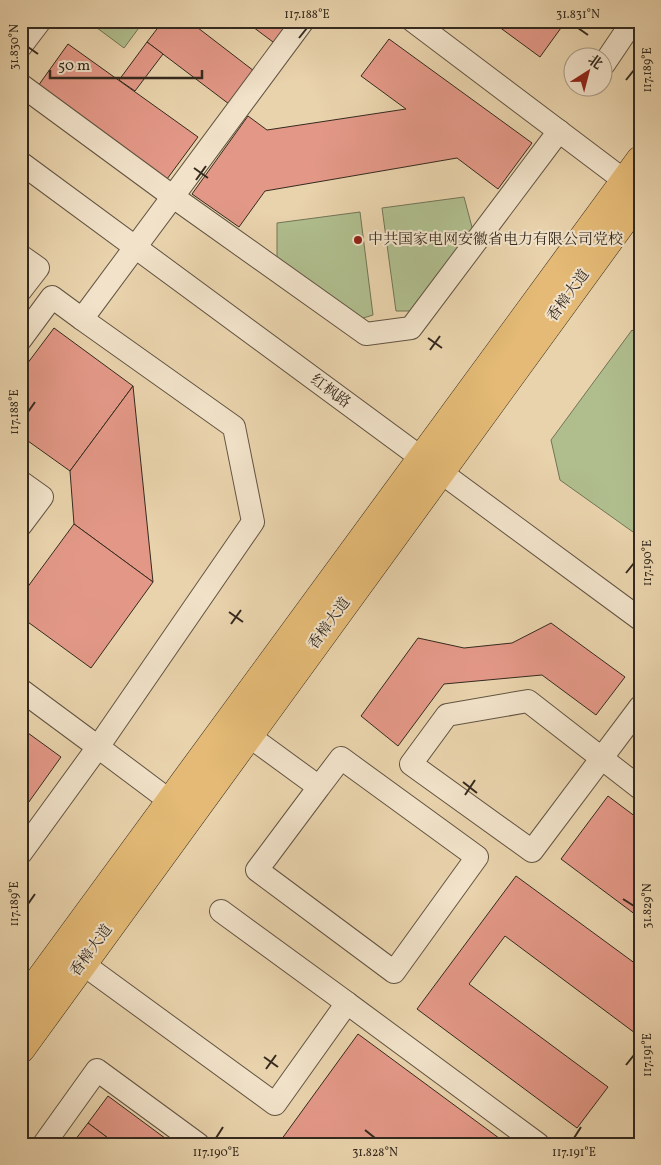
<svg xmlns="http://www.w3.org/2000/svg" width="661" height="1165" font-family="Vollkorn,'Noto Serif SC',serif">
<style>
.green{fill:#b0be8e;stroke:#727456}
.building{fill:#e39887;stroke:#352a1e}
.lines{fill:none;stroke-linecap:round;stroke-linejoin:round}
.minor-casing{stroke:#625442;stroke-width:24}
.major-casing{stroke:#352a1e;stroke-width:29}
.minor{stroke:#f1e2c9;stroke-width:22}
.major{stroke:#e4ba76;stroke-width:28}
.ticks{fill:none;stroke:#352a1e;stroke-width:2}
.poi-dot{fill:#8f2418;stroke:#f1e2c9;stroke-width:2}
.labels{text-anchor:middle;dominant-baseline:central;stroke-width:4;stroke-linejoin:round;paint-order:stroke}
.poi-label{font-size:15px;fill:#352a1e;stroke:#f1e2c9;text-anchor:start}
.street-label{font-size:15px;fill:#352a1e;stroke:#f1e2c9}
.neatline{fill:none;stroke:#352a1e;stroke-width:2}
.ticks-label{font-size:12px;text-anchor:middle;fill:#352a1e}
</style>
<rect width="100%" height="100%" fill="#e9d3ac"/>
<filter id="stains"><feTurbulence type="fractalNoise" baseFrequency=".004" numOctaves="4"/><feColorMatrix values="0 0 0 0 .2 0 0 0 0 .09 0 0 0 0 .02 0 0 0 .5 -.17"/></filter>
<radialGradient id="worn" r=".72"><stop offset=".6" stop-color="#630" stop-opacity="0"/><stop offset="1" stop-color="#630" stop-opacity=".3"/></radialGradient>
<g class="green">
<path d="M90,21H144L124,48L89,22Z"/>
<path d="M464,197L473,231L413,311H396L382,208Z"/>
<path d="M360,212L373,315L357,320L277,258V223Z"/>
<path d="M632,330L640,336V537L560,480L551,440Z"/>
</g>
<g class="building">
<path d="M163,21H189L254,71L229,104L147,42Z"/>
<path d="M245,21H295L277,45Z"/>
<path d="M491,21H566L540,57Z"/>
<path d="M389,39L532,143L498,189L457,158L265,191L239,227L192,194L248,116L267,130L406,109L361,76Z"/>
<path d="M147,42L163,54L135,91L119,80Z"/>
<path d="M68,44L198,137L167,179L38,86Z"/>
<path d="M54,328L133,386L70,471L21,436V372Z"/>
<path d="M133,386L153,582L74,524L70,471Z"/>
<path d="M74,524L153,582L91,668L21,617V596Z"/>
<path d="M551,623L625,677L596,715L542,675L444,684L398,746L361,716L418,638L464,648L512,643Z"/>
<path d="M21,728L28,733L21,742Z"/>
<path d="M28,733L61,757L21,813V742Z"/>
<path d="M608,796L640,820V918L561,859Z"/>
<path d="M516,876L640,967L639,1036L505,936L469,984L608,1087L577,1128L417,1009Z"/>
<path d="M358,1034L507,1144H287L281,1140Z"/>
<path d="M108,1096L173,1144H116L88,1123Z"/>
<path d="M88,1123L112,1141L110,1144H72Z"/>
</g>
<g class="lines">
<defs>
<g id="minor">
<path d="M413,21L625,181"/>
<path d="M21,46L40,21"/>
<path d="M604,64L633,21"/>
<path d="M21,85L172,196L366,334L411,328L559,131"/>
<path d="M21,163L640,619"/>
<path d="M21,256L38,268L21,290"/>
<path d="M21,339L52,297L82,319L303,21"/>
<path d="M21,482L42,497L21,525"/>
<path d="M21,690L98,747L253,522L234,427L82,319"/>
<path d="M640,707L532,851L411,764L447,715L528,701L640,788"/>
<path d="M249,736L319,787L341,758L477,857L394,972L257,870L319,787"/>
<path d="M21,853L98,747L170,801"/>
<path d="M221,911L347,1003"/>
<path d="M83,964L275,1104L347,1003L538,1144"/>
<path d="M44,1144L97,1070L198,1144"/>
</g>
<g id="major">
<path d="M21,1005L640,160"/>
<path d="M21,1049L640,198"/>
</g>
</defs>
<use href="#minor" class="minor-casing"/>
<use href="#major" class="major-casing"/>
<use href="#minor" class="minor"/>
<use href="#major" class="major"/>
</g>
<path class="ticks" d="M578,28L588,35M299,38L307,28M28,47L38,54M626,80L634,70M194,168L208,178M196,180L206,166M428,338L442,348M430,350L440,336M28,412L35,402M626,573L634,563M229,612L243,622M231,624L241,610M463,782L477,793M465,795L475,780M623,899L634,906M28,904L35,894M264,1057L278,1067M626,1065L634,1055M266,1069L276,1055M365,1130L375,1138M216,1138L223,1127M574,1138L581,1127"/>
<circle class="poi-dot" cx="358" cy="240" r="5"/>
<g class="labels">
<g class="poi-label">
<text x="368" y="240">中共国家电网安徽省电力有限公司党校</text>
</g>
<g class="street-label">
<text transform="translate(569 296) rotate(-54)">香樟大道</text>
<text transform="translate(330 392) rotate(36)">红枫路</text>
<text transform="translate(330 624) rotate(-54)">香樟大道</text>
<text transform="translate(92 951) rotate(-54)">香樟大道</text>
</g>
</g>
<rect width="661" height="1165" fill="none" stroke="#e9d3ac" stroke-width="55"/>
<g transform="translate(588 72) rotate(36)"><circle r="24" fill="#f1e2c9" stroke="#a69885"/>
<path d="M0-4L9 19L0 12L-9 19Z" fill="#8f2418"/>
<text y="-8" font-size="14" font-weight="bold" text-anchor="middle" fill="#352a1e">北</text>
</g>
<path d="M50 70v8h152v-8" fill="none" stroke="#352a1e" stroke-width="2.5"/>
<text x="58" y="70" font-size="15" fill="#352a1e" stroke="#f1e2c9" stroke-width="4" paint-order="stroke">50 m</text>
<rect x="28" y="28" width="606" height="1110" class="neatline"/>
<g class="ticks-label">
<text x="307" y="18">117.188°E</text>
<text x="578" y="18">31.831°N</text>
<text transform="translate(14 47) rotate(-90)" y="4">31.830°N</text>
<text transform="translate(647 70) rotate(-90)" y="4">117.189°E</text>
<text transform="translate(14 412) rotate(-90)" y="4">117.188°E</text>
<text transform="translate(647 563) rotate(-90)" y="4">117.190°E</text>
<text transform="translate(14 904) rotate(-90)" y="4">117.189°E</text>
<text transform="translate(647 906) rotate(-90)" y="4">31.829°N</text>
<text transform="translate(647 1055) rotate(-90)" y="4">117.191°E</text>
<text x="216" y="1156">117.190°E</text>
<text x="375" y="1156">31.828°N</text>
<text x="574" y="1156">117.191°E</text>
</g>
<rect width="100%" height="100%" filter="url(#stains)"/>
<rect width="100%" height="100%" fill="url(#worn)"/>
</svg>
